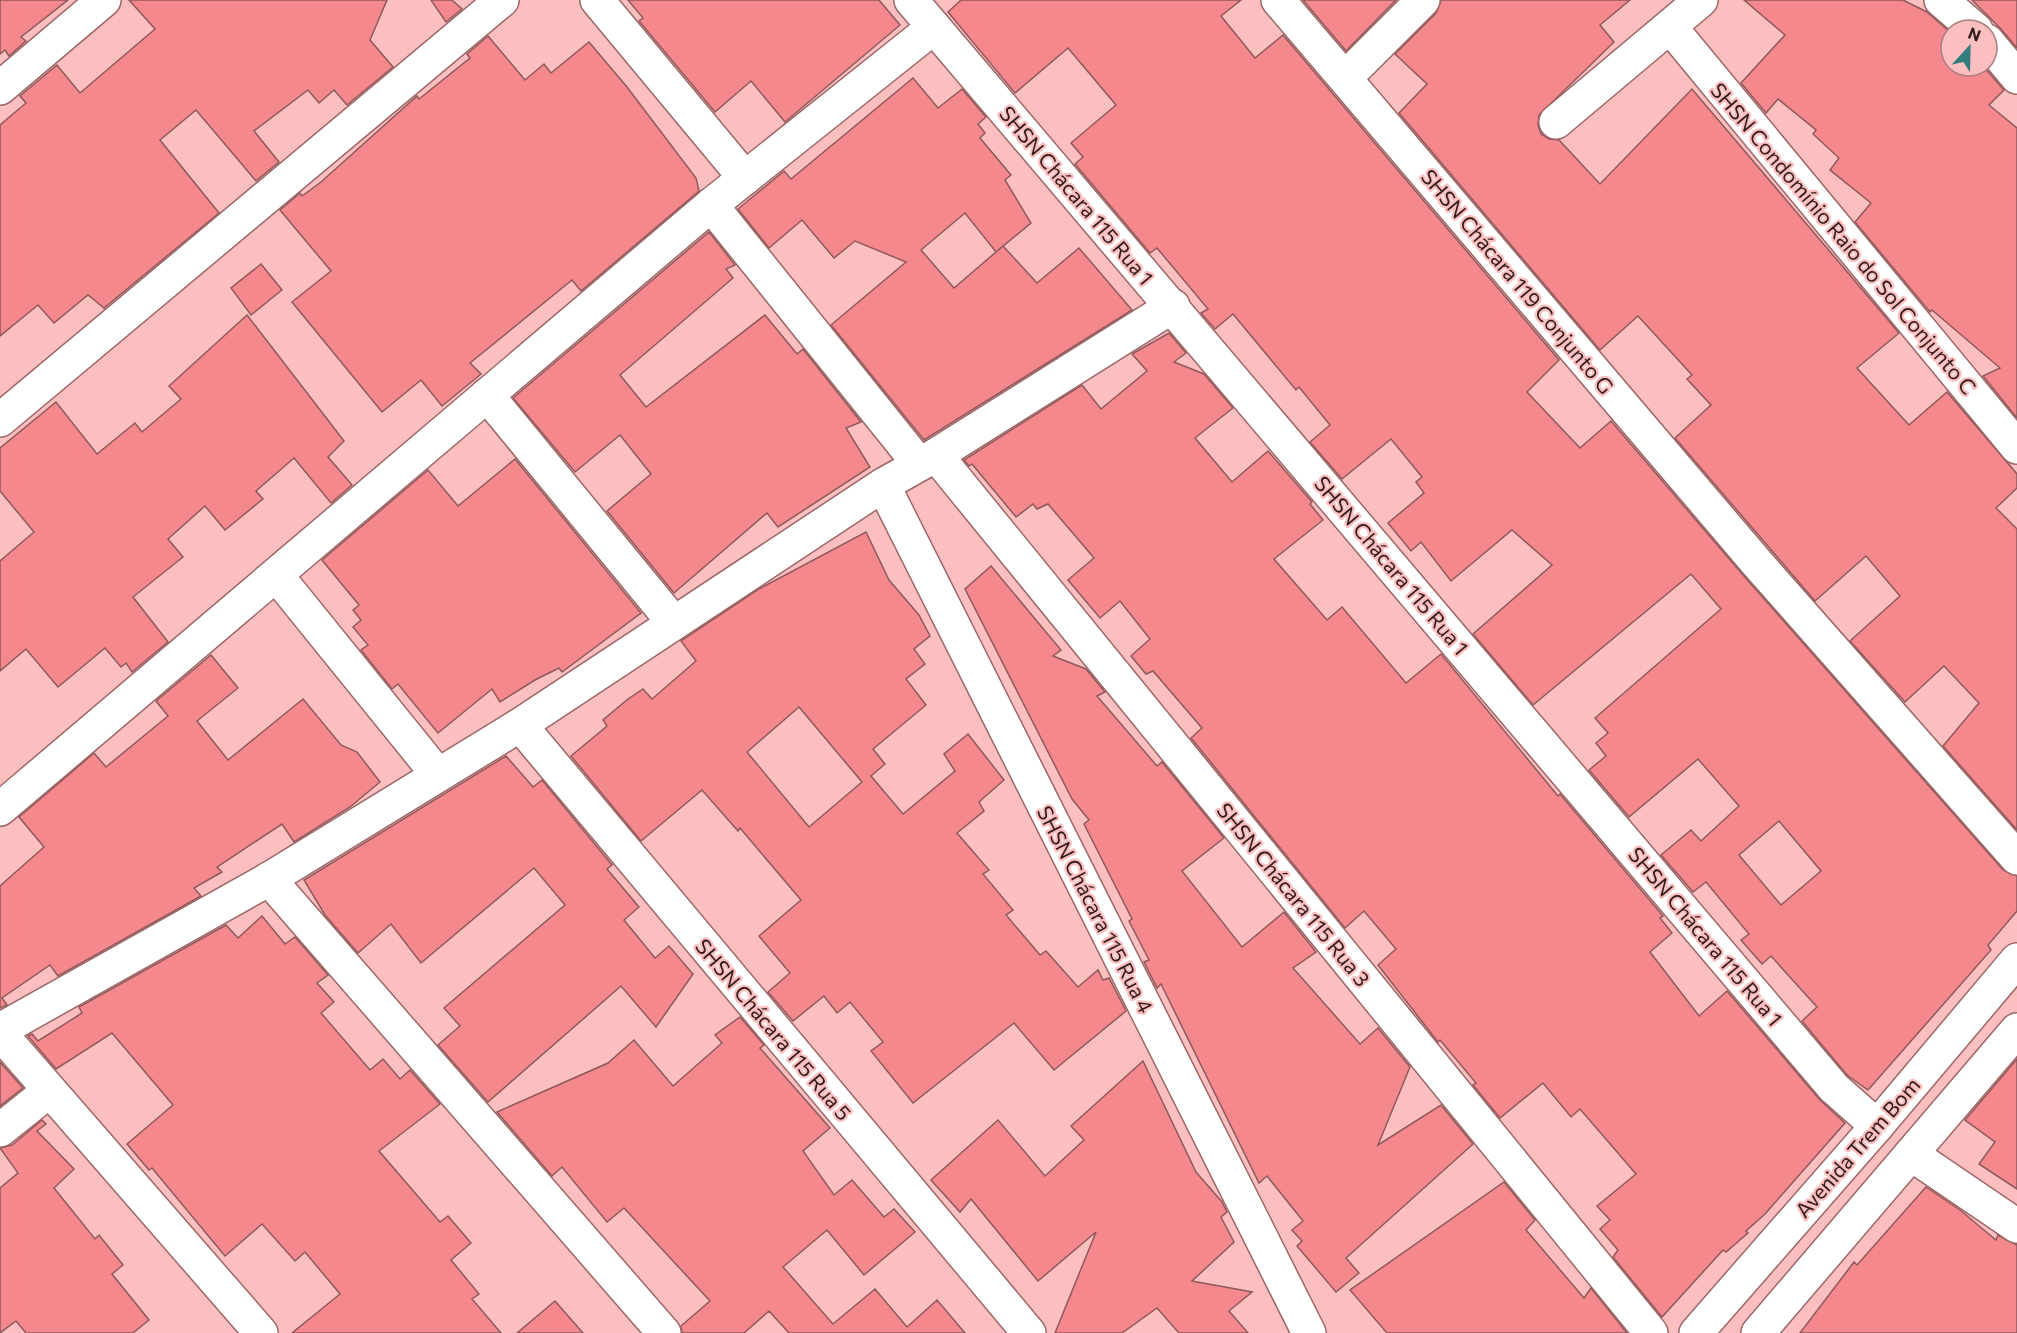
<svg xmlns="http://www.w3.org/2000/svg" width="2017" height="1333" font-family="Commissioner,sans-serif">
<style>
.building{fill:#f5888d;stroke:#8e595b;stroke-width:1.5;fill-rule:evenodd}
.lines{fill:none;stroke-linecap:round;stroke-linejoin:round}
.minor-casing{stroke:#9c6667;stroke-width:36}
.minor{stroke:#fff;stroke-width:33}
.labels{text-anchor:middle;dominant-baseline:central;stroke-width:4.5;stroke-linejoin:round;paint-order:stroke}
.street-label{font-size:21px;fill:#321c1c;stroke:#fcbfbf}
</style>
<rect width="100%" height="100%" fill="#fcbfbf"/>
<g class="building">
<path d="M0,0H68L21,37L26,41L9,56L5,50L0,54Z"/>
<path d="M129,0H387L370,40L393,67L347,105L334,90L319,103L308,90L254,131L279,162L256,181L196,110L160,140L219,213L104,308L88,295L54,323L38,305L0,336V125L26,103L20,96L57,65L80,93L155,29Z"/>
<path d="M431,0H452L462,9L446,22Z"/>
<path d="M628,0H879L900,25L785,122L751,81L715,112L639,21L643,18Z"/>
<path d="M961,0H1241L1221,16L1255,58L1283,35L1559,360L1527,392L1580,448L1611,421L1743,575L2003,870L2017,876V911L1988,945L1991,950L1868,1090L1847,1075L1802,1021L1817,1007L1771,956L1762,964L1741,940L1749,934L1706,882L1693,892L1661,855L1691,830L1701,841L1739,806L1698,759L1629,817L1589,770L1606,756L1596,743L1608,733L1595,718L1721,609L1691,574L1533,705L1473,634L1552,565L1512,530L1451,581L1421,542L1411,551L1388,523L1424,493L1416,482L1422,477L1391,439L1342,479L1310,442L1330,425L1299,387L1296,390L1233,314L1215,329L1201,313L1208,309L1157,248L1150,253L1075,164L1083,157L1071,143L1116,105L1068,48L1015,93L948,12ZM1779,821L1821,871L1781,905L1739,855Z"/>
<path d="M1303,0H1396L1346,51Z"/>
<path d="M1441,0H1630L1600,25L1614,42L1539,115L1538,125L1541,134L1549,139L1559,140L1600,184L1692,89L1899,333L1857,368L1909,425L1947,392L2017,474V488L1996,508L2017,529V830L1943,746L1979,703L1944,666L1905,702L1850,641L1900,596L1866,556L1815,601L1675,438L1711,405L1687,379L1692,375L1638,316L1600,350L1399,113L1427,84L1395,54L1436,13Z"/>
<path d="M1744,0H1903L1927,12L1951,33V66H1983L2004,90L1989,105L2017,128V418L1983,376L2000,368L1932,310L1930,312L1855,222L1871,203L1830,170L1839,158L1813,134L1816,130L1778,99L1766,113L1741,83L1785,35Z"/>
<path d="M1972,0H2017V48L2001,29Z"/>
<path d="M488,36L525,80L544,64L551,73L589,42L627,87L696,178L699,191L581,291L572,280L470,363L481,374L442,406L421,380L382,412L292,302L331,271L280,210L300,193L302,196L321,182L417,96L419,99L470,58L467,54Z"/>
<path d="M913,78L938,108L962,89L986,117L978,124L985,133L980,138L1011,175L1005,180L1031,223L996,252L965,213L921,250L954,288L1003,246L1037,283L1079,248L1132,310L924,440L831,325L906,262L855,241L834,258L802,220L769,248L738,209L784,171L791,179Z"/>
<path d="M709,232L735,265L726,269L733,278L620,375L646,407L765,315L797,354L803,349L861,422L846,428L870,467L778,527L767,513L674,593L607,511L651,474L620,435L575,472L513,398Z"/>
<path d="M261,264L282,290L251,315L231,288Z"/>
<path d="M247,315L344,441L328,457L352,485L331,503L294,458L256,491L263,499L225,530L205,506L168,539L183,557L133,597L168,642L132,672L126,663L121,667L105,648L58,687L26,649L0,671V561L34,532L0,491V448L56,402L97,454L135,423L142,432L181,399L169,386Z"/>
<path d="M1169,333L1186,353L1174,362L1204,374L1233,408L1195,438L1232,482L1268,451L1312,502L1310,504L1323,520L1274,559L1327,620L1342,607L1406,683L1441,654L1558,796L1560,794L1663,916L1660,918L1672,933L1650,952L1699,1016L1727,991L1820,1100L1845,1123L1765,1214L1746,1231L1748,1233L1726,1252L1723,1250L1662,1317L1613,1257L1618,1250L1600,1229L1610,1220L1597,1206L1636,1174L1580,1109L1571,1117L1543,1083L1500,1118L1473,1085L1476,1083L1440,1040L1438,1042L1378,965L1396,949L1364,911L1345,928L1191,738L1202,728L1153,671L1146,674L1131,656L1150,639L1120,601L1100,618L1068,580L1094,558L1048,504L1037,509L1033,504L1016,517L972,464L969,466L964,460L1082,385L1101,409L1147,371L1132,354Z"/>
<path d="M515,459L641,613L562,672L559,668L535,680L500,702L492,689L438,733L398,684L392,689L361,650L368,645L353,627L361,620L353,610L359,605L322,560L428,470L458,506Z"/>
<path d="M866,532L889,580L919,615L930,636L914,649L925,664L906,679L926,705L873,749L885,764L871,776L903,814L955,771L944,754L968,734L1004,780L979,802L984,811L957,833L989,870L983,874L1013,910L1006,915L1040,955L1046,951L1078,987L1098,970L1103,980L1109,978L1126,1011L1054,1070L1014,1023L913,1103L871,1051L883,1042L850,1002L837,1013L824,996L793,1021L768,992L790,973L759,936L801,900L740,828L738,831L702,790L641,841L571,756L607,726L603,720L628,699L643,689L652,699L696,661L681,641L759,589ZM799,707L862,782L809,827L747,752Z"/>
<path d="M991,566L1061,650L1053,656L1086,669L1105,692L1097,696L1157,766L1162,762L1224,838L1182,871L1242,947L1284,912L1316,952L1293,968L1360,1044L1378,1028L1410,1067L1378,1145L1441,1105L1473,1144L1346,1258L1359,1273L1336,1292L1297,1246L1302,1241L1292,1230L1303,1221L1267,1176L1259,1183L1161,984L1157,988L1144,962L1149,960L1129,921L1132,919L1084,824L1089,820L1072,799L965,589Z"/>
<path d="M211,655L238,688L197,721L228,760L303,699L341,745L357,752L380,782L350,807L294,842L282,824L217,867L222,872L194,888L201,896L58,976L50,965L2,998L7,1005L0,1008V886L44,847L19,817L94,753L106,767L168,716L156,701Z"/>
<path d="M506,756L533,787L542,780L612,865L607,869L639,907L624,920L655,958L669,946L693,974L656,1027L621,986L488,1102L438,1045L460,1026L444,1008L565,905L534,868L421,963L391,924L358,953L325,915L304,880Z"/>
<path d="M262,916L285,944L295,937L328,975L317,983L334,1002L321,1013L370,1070L383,1059L400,1079L410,1070L440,1104L379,1151L440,1222L448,1216L471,1243L451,1260L479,1294L472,1299L501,1333H292L340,1294L305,1252L295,1261L262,1224L225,1256L152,1168L149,1170L127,1144L173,1105L112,1033L56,1069L28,1036L32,1034L38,1041L82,1013L79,1007L226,925L238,938Z"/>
<path d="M740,1017L764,1045L760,1048L830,1128L803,1151L834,1195L852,1180L884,1217L894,1209L915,1232L864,1275L827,1230L783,1267L833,1324L875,1289L907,1327L937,1300L965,1333H789L769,1311L744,1333H682L681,1326L710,1301L624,1208L607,1222L562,1167L552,1176L497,1112L608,1063L634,1040L673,1086L722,1043L715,1035Z"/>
<path d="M2017,1059V1189L1979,1164L1995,1142L1965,1120Z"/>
<path d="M1143,1061L1196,1172L1222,1202L1227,1212L1221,1217L1234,1242L1192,1281L1252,1292L1229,1311L1248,1333H1179L1157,1308L1122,1333H1055L1096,1232L1038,1281L971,1199L960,1212L931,1180L998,1120L1045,1176L1084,1140L1071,1126Z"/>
<path d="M0,1062L23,1088L0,1106Z"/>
<path d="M42,1120L46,1124L37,1131L74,1169L54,1188L95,1239L99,1235L123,1265L112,1274L149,1320L133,1333H26L16,1321L0,1333V1188L18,1173L0,1148L12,1145Z"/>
<path d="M1504,1182L1535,1220L1526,1230L1584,1298L1591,1288L1627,1333H1387L1350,1290Z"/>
<path d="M1926,1187L1960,1210L1996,1240L1998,1235L2017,1245V1333H1800L1854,1262L1857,1265Z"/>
<path d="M555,1301L583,1333H517Z"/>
</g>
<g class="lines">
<defs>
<g id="minor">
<path d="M597,0L745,178"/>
<path d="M911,0L1834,1088L1877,1126"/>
<path d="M1278,0L1757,563L2017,858"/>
<path d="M1941,0L1976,30"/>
<path d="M1671,28L2017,447"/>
<path d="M1987,41L2017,77"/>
<path d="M1345,78L1423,0"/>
<path d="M0,88L104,0"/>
<path d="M1556,122L1701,0"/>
<path d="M711,205L919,464"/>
<path d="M487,395L674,623"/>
<path d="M0,420L502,0"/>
<path d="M936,455L1651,1333"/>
<path d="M883,485L1309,1333"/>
<path d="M277,576L438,775"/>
<path d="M520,725L1029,1333"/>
<path d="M0,809L711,205L934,27"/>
<path d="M269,879L664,1333"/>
<path d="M0,1030L269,879L520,725L883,485L936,455L1173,306"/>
<path d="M0,1033L261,1333"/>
<path d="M0,1130L49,1091"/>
<path d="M1911,1154L2017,1226"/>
<path d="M1696,1333L1877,1126L2017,960"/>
<path d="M1758,1333L2017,1030"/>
</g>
</defs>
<use href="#minor" class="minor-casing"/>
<use href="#minor" class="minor"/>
</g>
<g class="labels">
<g class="street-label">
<text transform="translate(1077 195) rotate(50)">SHSN Chácara 115 Rua 1</text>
<text transform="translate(1844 238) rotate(50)">SHSN Condomínio Raio do Sol Conjunto C</text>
<text transform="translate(1518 281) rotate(50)">SHSN Chácara 119 Conjunto G</text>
<text transform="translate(1392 565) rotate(50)">SHSN Chácara 115 Rua 1</text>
<text transform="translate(1294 894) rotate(51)">SHSN Chácara 115 Rua 3</text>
<text transform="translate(1096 909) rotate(63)">SHSN Chácara 115 Rua 4</text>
<text transform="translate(1706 936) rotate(50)">SHSN Chácara 115 Rua 1</text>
<text transform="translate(774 1029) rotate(50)">SHSN Chácara 115 Rua 5</text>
<text transform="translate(1857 1147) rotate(-49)">Avenida Trem Bom</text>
</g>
</g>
<g transform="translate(1969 48) rotate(22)"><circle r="28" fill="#fcbfbf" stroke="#ab7e7e" stroke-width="1.5"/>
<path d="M0-4.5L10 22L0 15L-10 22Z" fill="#347d7f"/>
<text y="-9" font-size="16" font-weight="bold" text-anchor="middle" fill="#321c1c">N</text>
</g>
</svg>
